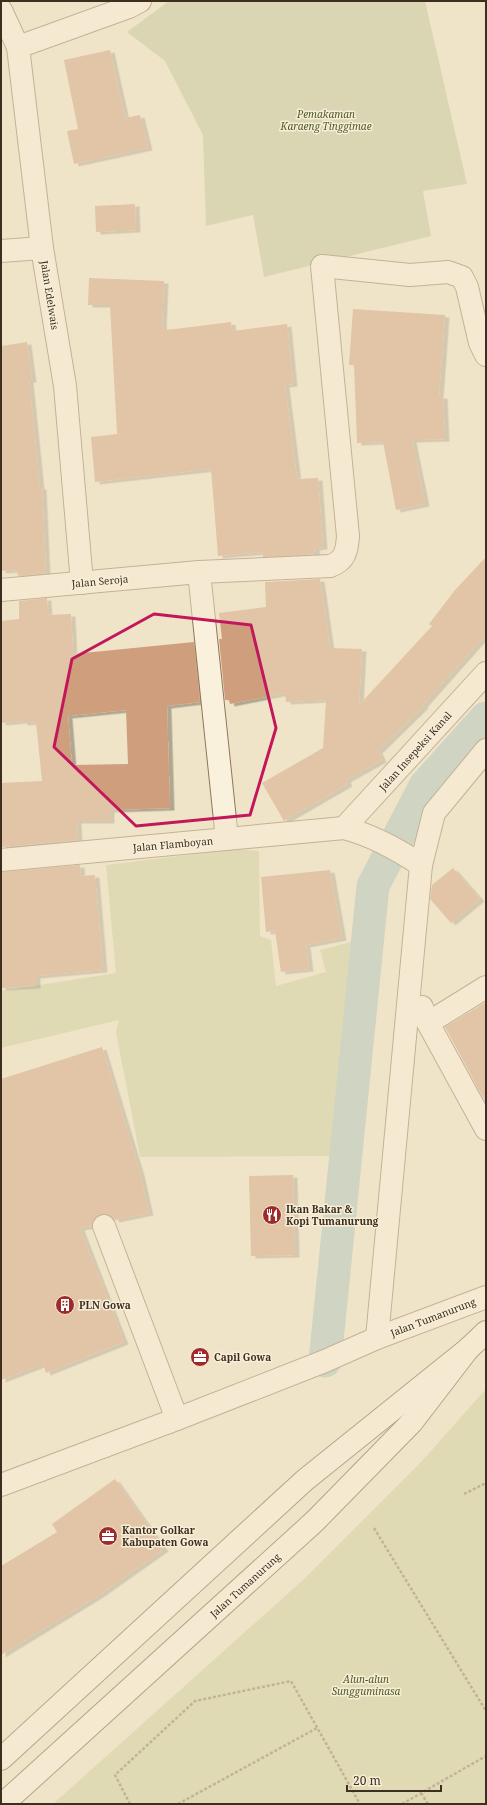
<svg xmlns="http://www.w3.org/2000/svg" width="487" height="1805" font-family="'Noto Serif',serif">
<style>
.green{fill:#c9cf9b}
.cemetery{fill:#bfc49a}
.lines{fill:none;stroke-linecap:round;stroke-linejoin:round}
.canal{stroke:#a9c4bc;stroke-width:33}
.building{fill:#cf9f7d;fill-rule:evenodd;filter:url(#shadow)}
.street-casing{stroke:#8d765c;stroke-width:24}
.secondary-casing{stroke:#6f573f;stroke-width:24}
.path{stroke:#8d765c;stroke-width:2.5;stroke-dasharray:3 2;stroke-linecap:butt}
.street{stroke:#faf1dc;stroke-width:22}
.secondary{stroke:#faf1dc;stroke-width:22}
.marked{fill:none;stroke:#c2185b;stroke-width:3;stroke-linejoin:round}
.labels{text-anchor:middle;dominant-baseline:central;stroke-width:3;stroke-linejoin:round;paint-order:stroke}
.park-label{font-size:10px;font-style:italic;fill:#4d5a26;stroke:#f7eed8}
.street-label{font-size:10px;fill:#3d2e20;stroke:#f7eed8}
.poi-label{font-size:10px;font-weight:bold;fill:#3d2e20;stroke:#f7eed8;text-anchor:start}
</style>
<defs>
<filter id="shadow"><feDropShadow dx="4.5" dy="2.5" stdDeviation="0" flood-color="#0004"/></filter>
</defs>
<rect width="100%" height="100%" fill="#f0e4c8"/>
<g class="green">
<path d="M235,849L259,851L260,936L271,940L276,986L326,972L320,950L351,942L348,999L331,1156L140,1157L116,1032L119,1020L1,1048V991L116,973L106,865Z"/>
<path d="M486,1389V1804H53L303,1580L422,1461Z"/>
</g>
<path class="cemetery" d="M169,1H425L467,184L423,191L431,236L264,277L253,215L206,226L203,135L165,61L127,32Z"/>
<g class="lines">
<path class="canal" d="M325,1361L373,886L425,786L486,718"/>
</g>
<g class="building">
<path d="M110,50L125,118L140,115L148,148L74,164L67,131L78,129L64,60Z"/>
<path d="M135,204L136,230L96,232L95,206Z"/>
<path d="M89,278L164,281L162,327H167V330L231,322L232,331L287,324L293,384L285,385L297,479L318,478L323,547L315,548L316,554L263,557L262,552L218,556L211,469L95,482L91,437L117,434L110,305H88Z"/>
<path d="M353,309L445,315L439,396H443L445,439L412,440L425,504L396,510L383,442L357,443L354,365H349Z"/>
<path d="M27,342L32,380H29L40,487H42L46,573L18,576L17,570L1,571V346Z"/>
<path d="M486,557V634L423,705L424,706L378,751L382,760L346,780L348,784L284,821L262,783L323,748L326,700L286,702L285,693L230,704L229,700H225L219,639H222L219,613L266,607L265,582L320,579L330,648L362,649L359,705L432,626L429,624L455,590Z"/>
<path d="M47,598L48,615L71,614L73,654L194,642L200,702L167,706L170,808L110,810V821H77L78,840L1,847V783L42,781L36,722L23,723V721L1,723V621L19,619V601ZM126,710L128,764L72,765L68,716Z"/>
<path d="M80,865L81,876L95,875L103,970L36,976V986L1,988V872Z"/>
<path d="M453,868L480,899L451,923L430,899L432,885Z"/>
<path d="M330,870L342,938L306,945L309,969L281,972L275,931L266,932L261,877Z"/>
<path d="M486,1002V1103L445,1027Z"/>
<path d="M102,1047L140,1173L149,1213L115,1220L112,1216L106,1214H100L94,1218L92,1226L80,1228L124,1342L46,1373L43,1364L1,1380V1079Z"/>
<path d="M293,1175L295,1255L251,1256L249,1176Z"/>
<path d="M115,1479L164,1549L99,1595L1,1655V1566L57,1532L52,1524Z"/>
</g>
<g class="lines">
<defs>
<g id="street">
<path d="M1,10L18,47L42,248L65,386L82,583"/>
<path d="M18,47L129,7L140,1"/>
<path d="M1,251L42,248"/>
<path d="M199,572L227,839"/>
<path d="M1,590L199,572L330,566C345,561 347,551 348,536L322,266L410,275L448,272L462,277L467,287L480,343L486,355"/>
<path d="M344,828L486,673"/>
<path d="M1,860L344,828C372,835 397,849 421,865L377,1338"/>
<path d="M421,865L434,813L486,750"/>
<path d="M422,1007L428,1023L486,1129"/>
<path d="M428,1023L486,987"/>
<path d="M104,1226L177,1419"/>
<path d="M1,1485L177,1419L325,1361L377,1338L486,1297"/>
</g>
<g id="secondary">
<path d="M1,1759L305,1480L468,1349L486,1332"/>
<path d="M3,1804L315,1521L412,1422L468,1349"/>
</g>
</defs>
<use href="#street" class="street-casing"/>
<use href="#secondary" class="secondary-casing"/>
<g class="path">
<path d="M464,1494L486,1483"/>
<path d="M374,1528L486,1711"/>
<path d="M421,1793L428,1804"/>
<path d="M130,1804L115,1775L195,1701L291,1681L360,1804"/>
<path d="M178,1804L317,1728"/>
<path d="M402,1804L486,1756"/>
</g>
<use href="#street" class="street"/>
<use href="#secondary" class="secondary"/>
</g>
<path d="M0 0H487V1805H0ZM154,614L251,625L276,728L250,815L136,826L54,747L72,659Z" fill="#f0e4c8" fill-opacity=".55" fill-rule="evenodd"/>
<path class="marked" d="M154,614L251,625L276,728L250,815L136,826L54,747L72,659Z"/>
<defs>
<symbol id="restaurant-disc" viewBox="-11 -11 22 22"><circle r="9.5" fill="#9e2a2b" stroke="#f7eed8"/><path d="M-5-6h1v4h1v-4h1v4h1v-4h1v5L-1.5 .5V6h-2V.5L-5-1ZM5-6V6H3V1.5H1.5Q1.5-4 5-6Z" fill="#fff"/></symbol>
<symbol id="building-disc" viewBox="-11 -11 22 22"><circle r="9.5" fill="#9e2a2b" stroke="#f7eed8"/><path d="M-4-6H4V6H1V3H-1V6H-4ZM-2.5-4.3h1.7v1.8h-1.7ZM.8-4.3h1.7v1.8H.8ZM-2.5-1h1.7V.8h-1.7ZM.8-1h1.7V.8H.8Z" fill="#fff"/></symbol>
<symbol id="office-disc" viewBox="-11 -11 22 22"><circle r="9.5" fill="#9e2a2b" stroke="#f7eed8"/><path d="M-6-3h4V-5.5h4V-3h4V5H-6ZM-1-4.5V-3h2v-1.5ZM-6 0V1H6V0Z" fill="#fff"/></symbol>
</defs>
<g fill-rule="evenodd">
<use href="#restaurant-disc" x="261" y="1204" width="22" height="22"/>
<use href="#building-disc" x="54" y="1294" width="22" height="22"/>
<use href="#office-disc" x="189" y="1346" width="22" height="22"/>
<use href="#office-disc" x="97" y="1525" width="22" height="22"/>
</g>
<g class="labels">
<g class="park-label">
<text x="326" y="114">Pemakaman<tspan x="326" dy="12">Karaeng Tinggimae</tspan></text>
<text x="366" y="1679">Alun-alun<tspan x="366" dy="12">Sungguminasa</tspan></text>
</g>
<g class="street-label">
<text transform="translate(50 295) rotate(81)">Jalan Edelwais</text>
<text transform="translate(100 581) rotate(-5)">Jalan Seroja</text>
<text transform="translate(415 751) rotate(-48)">Jalan Insepeksi Kanal</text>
<text transform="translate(173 844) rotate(-5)">Jalan Flamboyan</text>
<text transform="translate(433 1317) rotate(-21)">Jalan Tumanurung</text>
<text transform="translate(245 1585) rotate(-42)">Jalan Tumanurung</text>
</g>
<g class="poi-label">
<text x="286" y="1209">Ikan Bakar &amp;<tspan x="286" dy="12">Kopi Tumanurung</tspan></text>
<text x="79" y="1305">PLN Gowa</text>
<text x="214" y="1357">Capil Gowa</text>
<text x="122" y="1530">Kantor Golkar<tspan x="122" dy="12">Kabupaten Gowa</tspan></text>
</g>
</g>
<rect width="487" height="1805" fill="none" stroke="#3d2e20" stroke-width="4"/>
<path d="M347 1785v6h94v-6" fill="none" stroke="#3d2e20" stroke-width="2"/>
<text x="353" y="1785" font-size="12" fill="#3d2e20" stroke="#f7eed8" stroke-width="3" paint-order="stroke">20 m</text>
</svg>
